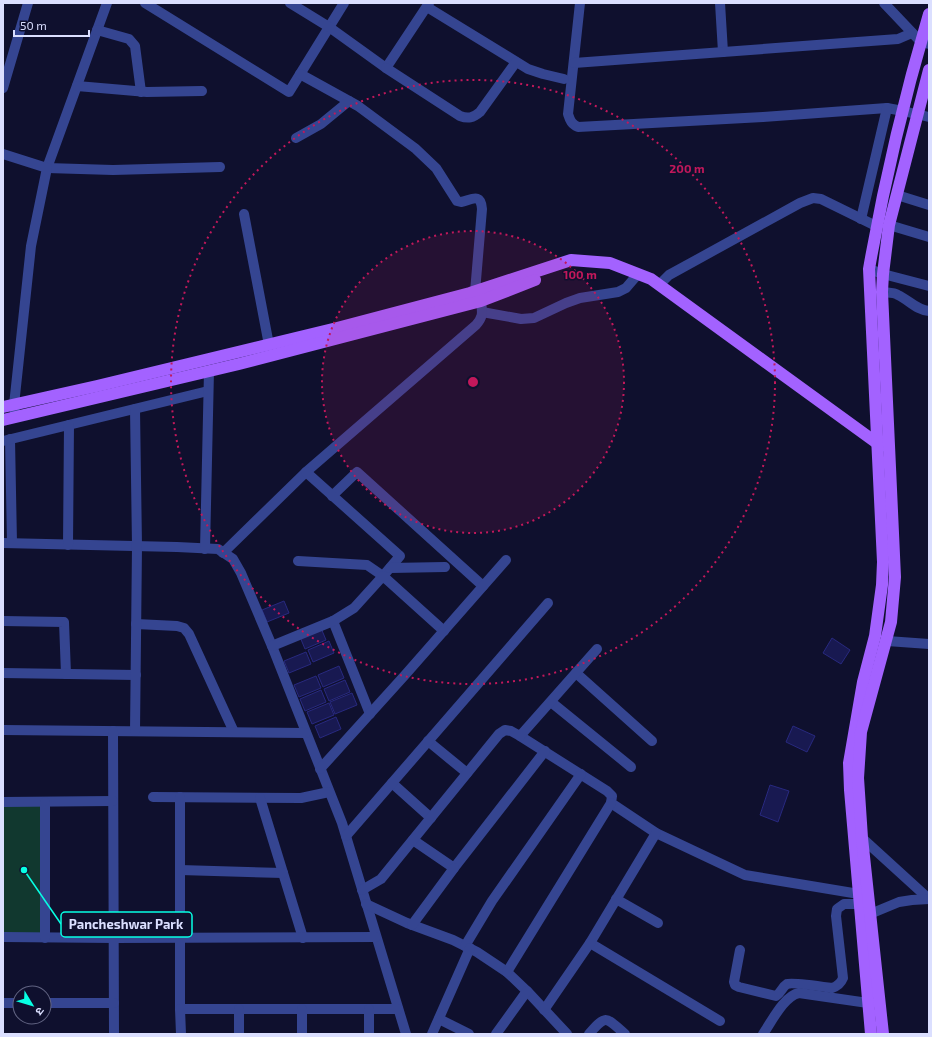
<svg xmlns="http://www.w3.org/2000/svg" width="932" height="1037" font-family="'Exo 2','Noto Sans Devanagari',sans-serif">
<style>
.green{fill:#11382f}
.building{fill:#181951;stroke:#28297f}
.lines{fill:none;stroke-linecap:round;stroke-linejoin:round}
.minor{stroke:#354591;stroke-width:10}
.major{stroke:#a362ff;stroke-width:12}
.ring{fill:none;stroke:#c2185b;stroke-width:2;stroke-dasharray:2 4}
.centre{fill:#c2185b;stroke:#0f102e;stroke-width:2}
.ring-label{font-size:12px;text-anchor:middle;font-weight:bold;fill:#c2185b;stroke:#0f102e;stroke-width:3;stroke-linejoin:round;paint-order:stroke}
.leader{fill:none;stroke:#07ffe3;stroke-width:1.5}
.callout-dot{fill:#07ffe3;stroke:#0f102e;stroke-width:1.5}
.callout{fill:#0f102e;stroke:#07ffe3;stroke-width:1.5}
.callout-label{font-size:13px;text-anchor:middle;font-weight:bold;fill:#dbdfff}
</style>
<rect width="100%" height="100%" fill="#0f102e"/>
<path class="green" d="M3,802H45V938L3,937Z"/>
<g class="building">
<path d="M284,601L289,613L267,622L262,610Z"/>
<path d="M321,628L326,640L305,649L300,637Z"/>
<path d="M832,638L850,650L841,664L823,653Z"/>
<path d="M329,641L334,653L313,662L308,650Z"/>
<path d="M306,652L311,664L289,673L284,661Z"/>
<path d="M339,666L344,678L323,687L318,675Z"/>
<path d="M316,676L321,688L299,697L294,685Z"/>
<path d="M345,680L350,692L329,701L324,689Z"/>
<path d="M321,690L326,702L305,711L300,699Z"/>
<path d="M352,693L357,705L335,714L330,702Z"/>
<path d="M329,703L334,715L312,724L307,712Z"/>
<path d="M336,717L341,729L320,738L315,726Z"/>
<path d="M793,726L815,736L807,752L786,742Z"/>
<path d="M770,785L789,791L778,822L760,815Z"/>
</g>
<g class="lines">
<g class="minor">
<path d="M107,3L47,168L113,170L220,167"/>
<path d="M145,3L289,92L344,3"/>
<path d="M290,3L329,27L386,68L429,3"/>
<path d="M580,3L568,114C570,120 571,124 578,127L763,117L887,108L903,111L929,117"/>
<path d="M720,3L723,52"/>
<path d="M884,3L921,42L929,44"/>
<path d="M427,7L528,69L543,74L564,79"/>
<path d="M97,30L129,39L135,46L141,92"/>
<path d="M574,63L898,39L912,33"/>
<path d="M386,68L460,116C468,119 473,118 480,112L516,62"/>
<path d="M300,74L358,106L416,149L436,168L457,201L461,202C471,200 481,192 482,209L475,292"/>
<path d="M77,86L147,92L202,91"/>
<path d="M3,88L28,3"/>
<path d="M296,138L321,124L349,101"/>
<path d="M3,154L47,168L31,246L14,405L15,412"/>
<path d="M897,195L929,205"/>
<path d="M244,214L269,345"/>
<path d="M861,219L887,108"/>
<path d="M889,225L929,237"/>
<path d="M869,269L883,274L929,286"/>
<path d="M659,285L669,275L800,203L813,198L821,199L876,226"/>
<path d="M882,292C888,293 893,292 898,295C909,300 916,310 929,311"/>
<path d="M482,312L521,319L534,318L566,303L580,298L618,292L626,288L638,274"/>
<path d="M10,439L12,543"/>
<path d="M3,441L208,391"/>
<path d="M332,496L357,472L483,586"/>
<path d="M3,543L177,547L218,549L233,559L241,573L272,646L342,823L406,1034"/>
<path d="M68,545L69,425"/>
<path d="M205,549L209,371"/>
<path d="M223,553L306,472L476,325C484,316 482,312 481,301"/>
<path d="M298,561L367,565L383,576L400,556L306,472"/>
<path d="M390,568L445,567"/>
<path d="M3,621L64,622L66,674"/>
<path d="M333,621L370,714"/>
<path d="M136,624L177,626L184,628L189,634L234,732"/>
<path d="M887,641L929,644"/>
<path d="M272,646L333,621L354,608L383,576L444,631"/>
<path d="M3,673L136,675"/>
<path d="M576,673L652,741"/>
<path d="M551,702L631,767"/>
<path d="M3,730L306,733"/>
<path d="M113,731L114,1034"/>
<path d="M135,731L137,546L135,409"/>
<path d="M520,736L607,791L612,796L611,803L656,833L745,875L859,894"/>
<path d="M428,741L467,773"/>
<path d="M320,769L405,675L506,560"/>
<path d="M392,783L431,818"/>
<path d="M153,797L301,798L329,792"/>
<path d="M260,798L303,938"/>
<path d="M3,802L113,801"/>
<path d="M346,836L548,603"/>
<path d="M862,838L929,899"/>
<path d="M413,840L454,868L545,751"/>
<path d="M180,870L283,873"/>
<path d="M362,890L381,879L499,734L505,730L511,731L520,736L597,649"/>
<path d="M616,899L658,923"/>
<path d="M366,904L407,923L453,940L477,952L507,972L527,991L567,1034"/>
<path d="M870,914L899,902L912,900L929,899"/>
<path d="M412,925L454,868"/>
<path d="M3,937L114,938L376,937"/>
<path d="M45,938V802"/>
<path d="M590,943L720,1021"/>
<path d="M465,946L492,901L581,774"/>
<path d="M740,950L734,982L735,985L739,987L776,996C781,993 782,987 787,984C792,982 825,987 832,988C838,986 841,983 843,978L836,916L837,909L844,904H860"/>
<path d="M507,972L611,803"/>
<path d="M3,1003H20"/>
<path d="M44,1003H114"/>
<path d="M180,1009V797"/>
<path d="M544,1010L590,943L656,833"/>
<path d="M439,1019L469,1034"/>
<path d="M181,1034L180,1009H398"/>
<path d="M239,1034V1009"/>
<path d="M302,1034V1009"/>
<path d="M369,1034V1009"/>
<path d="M432,1034L470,948"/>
<path d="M496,1034L527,991"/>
<path d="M589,1034C607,1013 606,1018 625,1034"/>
<path d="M763,1034C772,1021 784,996 799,993L868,1003"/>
</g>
<g class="major">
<path d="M3,407L97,386L337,328L470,293L571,260L610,263L651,279L881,446"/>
<path d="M3,420L239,364L481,301L535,280"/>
<path d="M871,1034L850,790L849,763L863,682L875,636L882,585L883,562L869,269C884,183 904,98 929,14"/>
<path d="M883,1034L862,838L858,778L861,732L891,622L895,577L882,292L883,274L889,225L929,70"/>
</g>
</g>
<circle cx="473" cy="382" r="151" fill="#c2185b" fill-opacity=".12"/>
<g class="ring">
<circle cx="473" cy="382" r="151"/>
<circle cx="473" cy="382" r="302"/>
</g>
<circle cx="473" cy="382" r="6" class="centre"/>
<g class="ring-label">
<text x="687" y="173">200 m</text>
<text x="580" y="279">100 m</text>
</g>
<path class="leader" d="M24 870L61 924"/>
<circle class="callout-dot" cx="24" cy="870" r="4"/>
<rect class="callout" x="61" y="912" width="131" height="25" rx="4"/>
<g class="callout-label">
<text x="126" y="929">Pancheshwar Park</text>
</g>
<rect width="932" height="1037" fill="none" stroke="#dbdfff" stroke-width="8"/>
<g transform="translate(32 1005) rotate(128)"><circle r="19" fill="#0f102e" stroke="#616382"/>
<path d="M0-3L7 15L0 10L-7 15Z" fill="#07ffe3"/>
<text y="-6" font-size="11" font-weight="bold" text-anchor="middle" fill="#dbdfff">उ</text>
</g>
<path d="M14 30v6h75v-6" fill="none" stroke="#dbdfff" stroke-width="2"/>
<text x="20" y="30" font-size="12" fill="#dbdfff" stroke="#0f102e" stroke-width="3" paint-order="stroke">50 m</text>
</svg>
